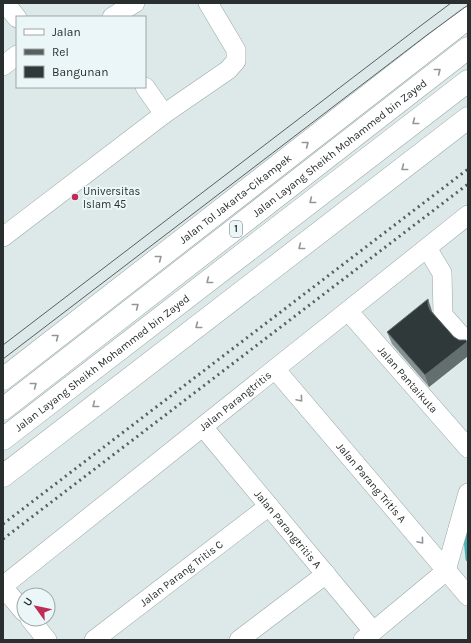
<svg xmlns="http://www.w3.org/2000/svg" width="471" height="643" font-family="Karla,sans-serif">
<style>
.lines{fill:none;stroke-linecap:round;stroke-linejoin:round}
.stream{stroke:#49b5ba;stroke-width:5}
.minor-casing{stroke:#9ba7a7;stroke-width:20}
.highway-casing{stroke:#9ba7a7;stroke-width:23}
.minor{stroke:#fff;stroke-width:19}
.highway{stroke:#fff;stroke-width:22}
.tram{stroke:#585f5f;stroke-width:1}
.rail{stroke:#585f5f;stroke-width:3;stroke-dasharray:2 4;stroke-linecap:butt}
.wall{fill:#869191}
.shaded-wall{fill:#636e6e}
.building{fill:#2f3939;stroke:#636e6e}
.oneway{stroke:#949696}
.poi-dot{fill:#bd2d54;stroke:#eaf6f7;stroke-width:1.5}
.labels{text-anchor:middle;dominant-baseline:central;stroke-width:4;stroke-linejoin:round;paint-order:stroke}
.shield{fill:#eaf6f7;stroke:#636a6a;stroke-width:1}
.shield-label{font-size:10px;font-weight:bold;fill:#292e2e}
.street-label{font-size:11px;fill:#292e2e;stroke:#eaf6f7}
.poi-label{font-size:11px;fill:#292e2e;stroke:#eaf6f7;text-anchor:start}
</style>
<rect width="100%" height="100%" fill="#dde9e9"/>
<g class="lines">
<path class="stream" d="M468,532L466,538L468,559"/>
<defs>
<g id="minor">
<path d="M5,3L17,18"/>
<path d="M112,17L135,3"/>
<path d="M3,66L17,55"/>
<path d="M145,87L164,114"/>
<path d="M3,237L164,114L228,70L236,61V50L208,3"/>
<path d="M427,248L442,273L443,315L467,342"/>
<path id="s1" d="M348,311L468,448"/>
<path id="s2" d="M275,369L468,596"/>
<path id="s3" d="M203,427L373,631"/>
<path id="s4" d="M3,586L468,215"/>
<path d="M3,587L24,612"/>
<path d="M30,619L47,640"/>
<path id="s5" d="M94,640L269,506"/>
<path d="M239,640L326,574"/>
<path d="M363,640L446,571L468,493"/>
</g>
<g id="highway">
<path id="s6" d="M3,379L468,18"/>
<path id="s7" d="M3,409L468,48"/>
<path id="s8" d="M3,439L468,81"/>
<path d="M3,476L468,118"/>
</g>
</defs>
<use href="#minor" class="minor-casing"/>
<use href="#highway" class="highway-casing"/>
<use href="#minor" class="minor"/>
<use href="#highway" class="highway"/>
<g class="tram">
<path d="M3,345L419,27L451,3"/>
<path d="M3,359L427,35L468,5"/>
</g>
<g class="rail">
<path d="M3,524L468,169"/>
<path d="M3,539L468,184"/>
</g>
</g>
<path class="wall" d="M432,311V312L454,337L459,340L467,342L468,344V356L429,387L392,344L387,332Z"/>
<g class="shaded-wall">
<path d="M428,299L432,311V316L428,304Z"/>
<path d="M467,342L468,344V356L429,387L425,375Z"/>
</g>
<path class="building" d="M428,299V304L430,310L454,337L459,340H466L467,342L425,375L387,332Z"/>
<defs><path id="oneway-chevron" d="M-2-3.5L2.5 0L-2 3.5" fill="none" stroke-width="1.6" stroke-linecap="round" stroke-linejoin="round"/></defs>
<g class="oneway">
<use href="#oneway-chevron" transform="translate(438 71) rotate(-38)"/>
<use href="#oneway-chevron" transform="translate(415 122) rotate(142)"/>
<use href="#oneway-chevron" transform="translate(306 144) rotate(-38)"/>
<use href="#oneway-chevron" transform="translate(404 168) rotate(142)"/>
<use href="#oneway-chevron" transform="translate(312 201) rotate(142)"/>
<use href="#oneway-chevron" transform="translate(301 247) rotate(142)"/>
<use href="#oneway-chevron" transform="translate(159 258) rotate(-38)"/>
<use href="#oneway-chevron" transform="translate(209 281) rotate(142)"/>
<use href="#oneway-chevron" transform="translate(136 306) rotate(-38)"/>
<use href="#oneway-chevron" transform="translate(198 326) rotate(142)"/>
<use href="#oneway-chevron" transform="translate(56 337) rotate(-38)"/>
<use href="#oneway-chevron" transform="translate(34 385) rotate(-38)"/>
<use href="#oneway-chevron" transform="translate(300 399) rotate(50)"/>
<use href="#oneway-chevron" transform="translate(95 405) rotate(142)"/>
<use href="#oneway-chevron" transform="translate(421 541) rotate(50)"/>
</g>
<circle class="poi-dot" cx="75" cy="197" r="4"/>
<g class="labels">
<rect class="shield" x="230" y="221" width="12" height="16" rx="3"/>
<g class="shield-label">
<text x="236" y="229">1</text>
</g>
<g class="street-label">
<text stroke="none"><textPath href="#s7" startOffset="426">Jalan Layang Sheikh Mohammed bin Zayed</textPath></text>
<text stroke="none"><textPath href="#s6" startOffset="294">Jalan Tol Jakarta–Cikampek</textPath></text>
<text stroke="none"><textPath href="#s8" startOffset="125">Jalan Layang Sheikh Mohammed bin Zayed</textPath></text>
<text stroke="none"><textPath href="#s1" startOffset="91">Jalan Pantaikuta</textPath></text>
<text stroke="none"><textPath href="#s4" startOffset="297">Jalan Parangtritis</textPath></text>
<text stroke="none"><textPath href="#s2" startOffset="149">Jalan Parang Tritis A</textPath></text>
<text stroke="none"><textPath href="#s3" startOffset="133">Jalan Parangtritis A</textPath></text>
<text stroke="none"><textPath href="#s5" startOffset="110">Jalan Parang Tritis C</textPath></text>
</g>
<g class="poi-label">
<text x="83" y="191">Universitas<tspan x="83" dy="13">Islam 45</tspan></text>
</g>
</g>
<rect width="471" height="643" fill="none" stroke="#292e2e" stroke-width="8"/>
<rect x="16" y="16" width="130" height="72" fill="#eaf6f7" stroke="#9da6a7"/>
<rect x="24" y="29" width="20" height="6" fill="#ffffff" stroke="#9da6a7"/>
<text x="52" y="36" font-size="12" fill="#292e2e">Jalan</text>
<rect x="24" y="49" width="20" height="6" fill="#585f5f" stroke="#9da6a7"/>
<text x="52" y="56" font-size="12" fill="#292e2e">Rel</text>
<rect x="24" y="66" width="20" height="12" fill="#2f3939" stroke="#9da6a7"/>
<text x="52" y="76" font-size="12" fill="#292e2e">Bangunan</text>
<g transform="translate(36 607) rotate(303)"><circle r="19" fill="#eaf6f7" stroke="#9da6a7"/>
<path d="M0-3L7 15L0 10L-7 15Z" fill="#bd2d54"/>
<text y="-6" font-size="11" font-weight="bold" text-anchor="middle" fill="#292e2e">U</text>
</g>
</svg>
